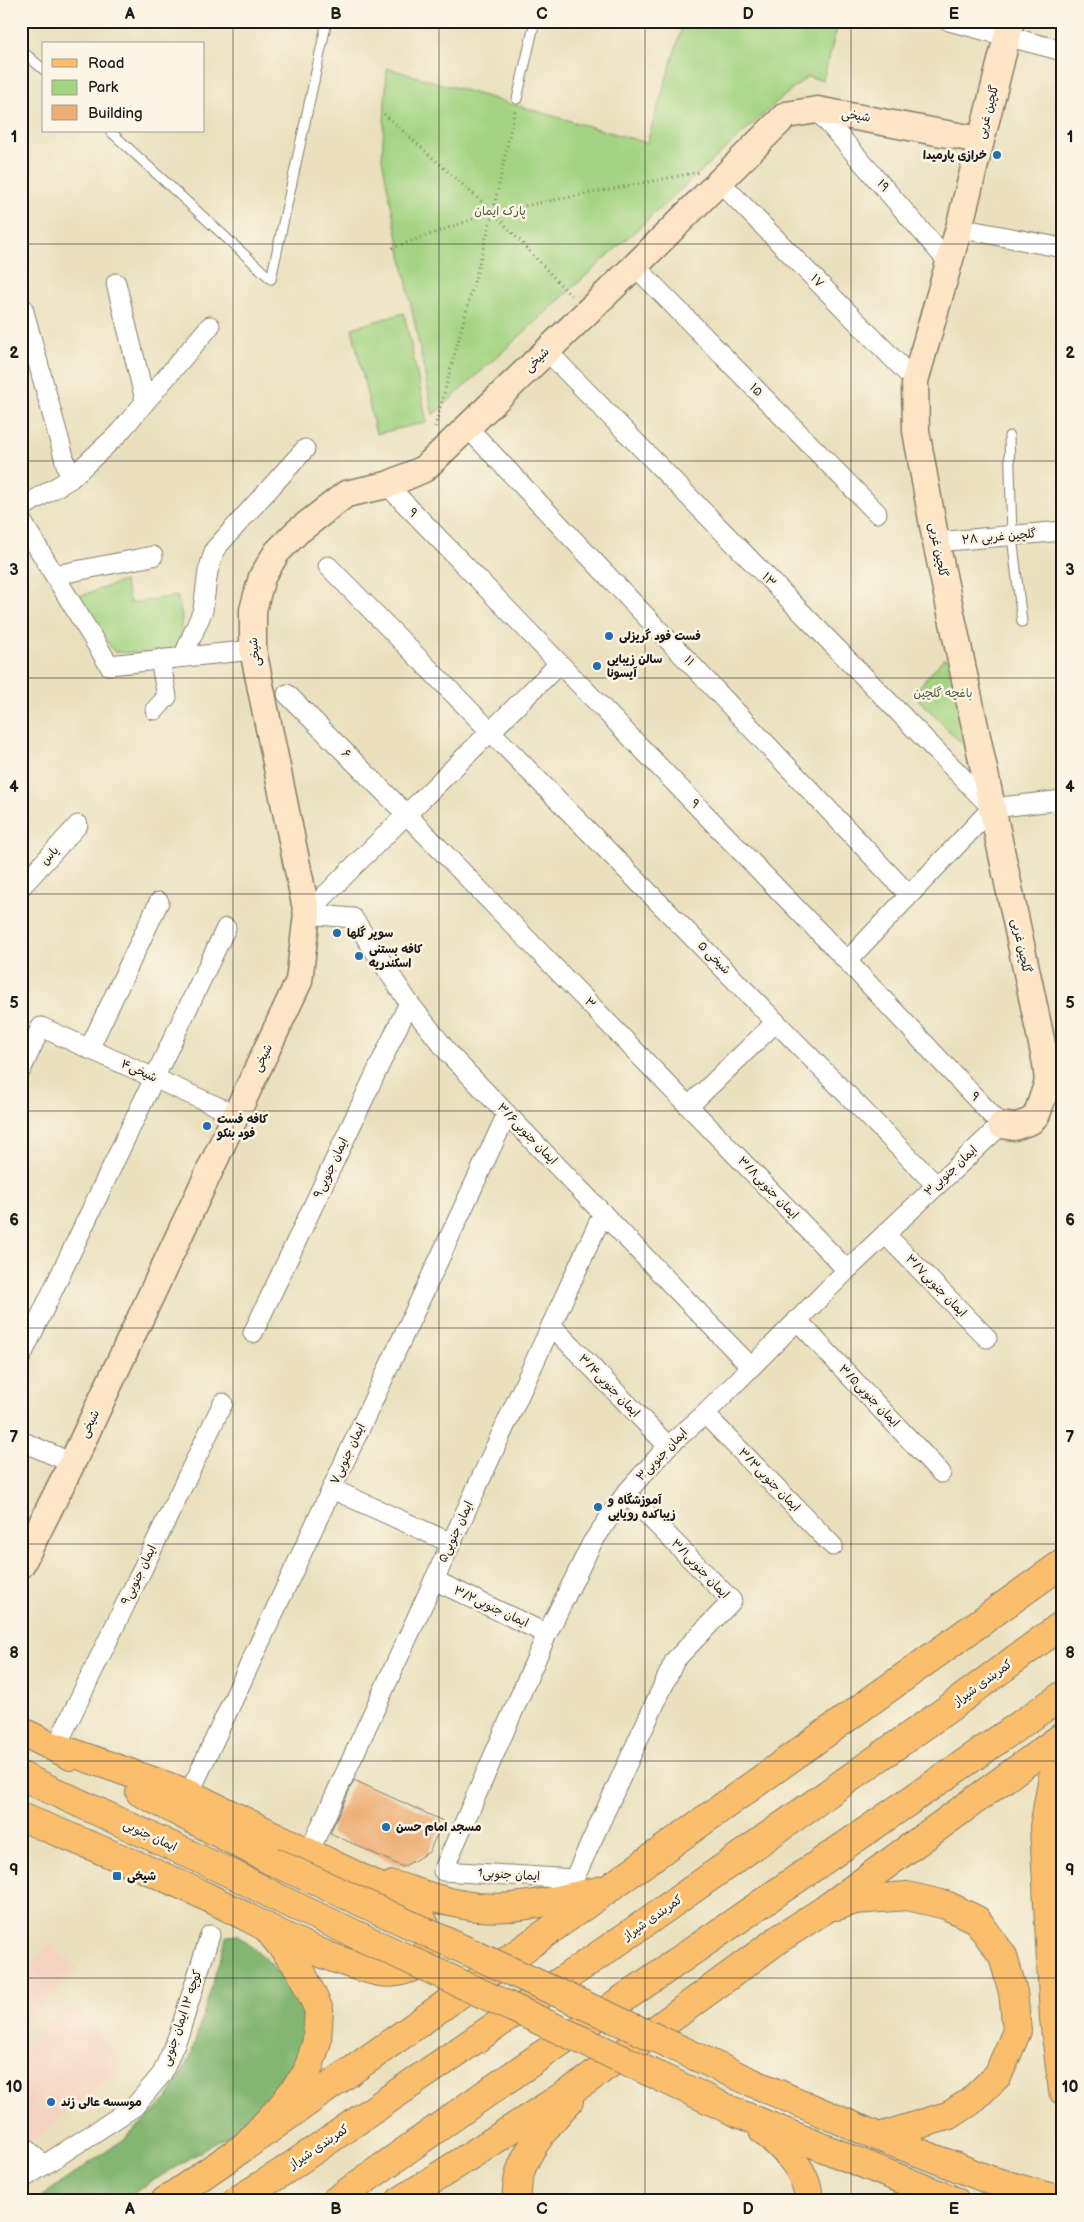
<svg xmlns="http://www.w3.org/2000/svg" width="1084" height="2222" font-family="'Balsamiq Sans','Playpen Sans Arabic',sans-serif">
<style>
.built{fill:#f4d3c1}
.green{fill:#a4d483;stroke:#607850}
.forest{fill:#83b671;stroke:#506946}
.building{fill:#edae74}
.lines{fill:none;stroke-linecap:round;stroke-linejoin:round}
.lane-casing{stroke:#837e6c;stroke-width:11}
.street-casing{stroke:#837e6c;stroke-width:21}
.secondary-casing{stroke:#837e6c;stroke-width:29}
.primary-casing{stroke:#837e6c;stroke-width:30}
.highway-casing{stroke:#837e6c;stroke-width:30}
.path{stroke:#837e6c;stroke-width:3;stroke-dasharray:1 4;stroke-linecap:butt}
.lane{stroke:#fff;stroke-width:9}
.street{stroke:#fff;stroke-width:19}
.secondary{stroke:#fde5c5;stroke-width:26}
.primary{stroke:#fabe6d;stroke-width:28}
.highway{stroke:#fabe6d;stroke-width:28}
.highway-bridge-casing{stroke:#837e6c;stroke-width:30;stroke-linecap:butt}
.highway-bridge{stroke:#fabe6d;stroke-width:28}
.grid{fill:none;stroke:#1c1c1c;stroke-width:1;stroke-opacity:0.55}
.poi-dot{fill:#1f6fb2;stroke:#fcf5e5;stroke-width:2}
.labels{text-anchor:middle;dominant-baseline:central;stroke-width:5;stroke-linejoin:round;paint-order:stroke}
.street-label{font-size:12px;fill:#1c1c1c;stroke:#fcf5e5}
.poi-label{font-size:12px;font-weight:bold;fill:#1c1c1c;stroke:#fcf5e5;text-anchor:start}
.park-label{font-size:12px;fill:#4c5c40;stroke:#fcf5e5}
.neatline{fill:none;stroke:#1c1c1c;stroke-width:2}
.grid-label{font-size:16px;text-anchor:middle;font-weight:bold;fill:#1c1c1c}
</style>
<rect width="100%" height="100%" fill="#fcf5e5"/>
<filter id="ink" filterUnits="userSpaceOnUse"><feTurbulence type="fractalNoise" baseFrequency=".02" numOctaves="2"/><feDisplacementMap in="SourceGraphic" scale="10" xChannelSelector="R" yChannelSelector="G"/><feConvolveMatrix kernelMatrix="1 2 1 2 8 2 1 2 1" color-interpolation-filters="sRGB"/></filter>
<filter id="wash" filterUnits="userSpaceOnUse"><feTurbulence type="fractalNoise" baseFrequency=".0096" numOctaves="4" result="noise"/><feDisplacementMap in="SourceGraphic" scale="20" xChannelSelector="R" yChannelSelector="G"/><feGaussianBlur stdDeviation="1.12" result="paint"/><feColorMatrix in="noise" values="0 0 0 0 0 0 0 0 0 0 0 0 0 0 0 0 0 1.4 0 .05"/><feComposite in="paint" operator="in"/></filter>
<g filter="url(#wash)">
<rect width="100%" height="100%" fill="#eae0bd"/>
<g class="built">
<path d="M51,1942L78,1969L21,2026V1972Z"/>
<path d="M74,2004L124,2065L27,2147L21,2139V2048Z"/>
</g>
<g class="green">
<path d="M684,21H839L823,80L807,77L778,101L433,415L382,159L387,68L647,143Z"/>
<path d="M404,313L427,422L376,434L352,328Z"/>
<path d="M124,581L130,603L177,596L182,616L179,648L136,653L114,652L77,597Z"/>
<path d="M944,658L958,666L966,748L913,694Z"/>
</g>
<path class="forest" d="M238,1935L269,1962L304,2007L312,2042L295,2081L258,2117L120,2201H35L127,2137L167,2099L190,2058L227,1936Z"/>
<g id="blocks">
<path class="building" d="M354,1780L443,1821L429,1852L403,1867L330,1833Z"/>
</g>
</g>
<g filter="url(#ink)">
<use href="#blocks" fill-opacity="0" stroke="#837e6c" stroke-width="1"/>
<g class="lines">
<defs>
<g id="lane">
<path d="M21,50L44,70"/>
<path d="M517,99L535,21"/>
<path d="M110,131L271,279"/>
<path d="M271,279L327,21"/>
<path d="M1009,436L1012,536L1022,622"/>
</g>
<g id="street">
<path d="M949,21L1063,51"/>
<path d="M817,110L949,263"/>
<path d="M719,181L915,381"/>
<path d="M959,228L1063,248"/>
<path d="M635,266L877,513"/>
<path d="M116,283L145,400"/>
<path d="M23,308L70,479"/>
<path d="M546,350L992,808"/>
<path d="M468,428L909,895"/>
<path d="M387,485L847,961L1001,1125L847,1270L705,1414L668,1446L626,1493L592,1543L547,1634L443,1871L574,1879L675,1660L732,1601L626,1493"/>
<path d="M21,508L70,479L118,434L210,326"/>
<path d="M21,520L109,665L253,650"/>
<path d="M936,542L1063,531"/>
<path d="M328,566L936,1185"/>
<path d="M55,575L153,556"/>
<path d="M183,657L203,610L208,571L215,549L305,449"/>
<path d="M287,694L406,814L847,1270"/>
<path d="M155,710L167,697L160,659"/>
<path d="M992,808L1063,800"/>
<path d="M21,887L78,825"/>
<path d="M307,914L353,918L409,1003L451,1056L751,1367"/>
<path d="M307,914L348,872L559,664"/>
<path d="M847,961L992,808"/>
<path d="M89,1049L159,902"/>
<path d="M21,1070L41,1027L236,1115"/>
<path d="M689,1106L776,1022"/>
<path d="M885,1234L987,1338"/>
<path d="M797,1320L941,1473"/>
<path d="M551,1325L668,1446"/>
<path d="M253,1333L409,1003"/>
<path d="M21,1357L226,928"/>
<path d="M705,1414L833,1546"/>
<path d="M21,1441L72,1463"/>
<path d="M332,1489L451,1543"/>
<path d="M434,1580L547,1634"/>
<path d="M56,1747L223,1403"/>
<path d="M189,1794L507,1114"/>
<path d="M309,1852L603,1213"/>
<path d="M21,2143L43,2165"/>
<path d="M21,2180L134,2107L162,2074L179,2034L210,1935"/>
</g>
<g id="secondary">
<path d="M1001,1125L1014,1127L1031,1121L1037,1114L1048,1082L1046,1063L936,542L916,431L915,381L959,228L1011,21"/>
<path d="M21,1565L72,1463L299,981L307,914L253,650V610L262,577L277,552L297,532L346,494L387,485L424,469L635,266L786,115L817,110L980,140"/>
</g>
<g id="primary">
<path d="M21,1731L71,1756"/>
<path d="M21,1776L232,1874L278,1898"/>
<path d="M140,1792L272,1861"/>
<path d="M21,1817C84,1843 148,1868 209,1898C263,1924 316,1957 375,1971C396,1977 430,1967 429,1941C428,1924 418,1913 408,1901L189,1794L56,1747"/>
<path d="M393,1885C416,1892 440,1901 464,1905C511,1914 562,1898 608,1889"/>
<path d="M165,2201L244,2147L281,2107L307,2073L317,2041L319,2010L300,1969L270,1932"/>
</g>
<g id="highway">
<path d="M1063,1754L1053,1776L1044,1827L1054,2019L1063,2091"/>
<path d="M837,1906L855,1900L907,1896L946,1905L977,1920L1003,1956L1013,1992L1017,2031L998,2075L970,2102L950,2115L879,2137"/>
<path d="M751,2082L879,2137L990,2180L1063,2201"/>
<path d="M735,2112L955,2201"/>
<path d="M763,2130C784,2149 808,2170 809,2201"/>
<path d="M244,2147L608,1889L1063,1563"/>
<path d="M236,2201L278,2175L628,1935L949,1708L1063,1624"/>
<path d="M335,2201L484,2095L1063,1695"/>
<path d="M400,2201L586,2081L779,1939L824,1910L1063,1736"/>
<path d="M516,2201C517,2192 517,2182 520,2173C527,2149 552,2119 569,2101"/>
</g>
</defs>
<use href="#lane" class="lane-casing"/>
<use href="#street" class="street-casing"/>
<use href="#secondary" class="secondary-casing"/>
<use href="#primary" class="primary-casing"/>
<use href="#highway" class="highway-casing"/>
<g class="path">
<path d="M384,114L493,212L572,297"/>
<path d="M392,248L493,212L699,172"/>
<path d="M435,427L493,212L515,109"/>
</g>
<use href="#lane" class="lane"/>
<use href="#street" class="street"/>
<use href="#secondary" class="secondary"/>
<use href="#primary" class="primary"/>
<use href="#highway" class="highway"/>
<defs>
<g id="highway-bridge">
<path d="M272,1861L751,2082"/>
<path d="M278,1898L735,2112"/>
</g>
</defs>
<use href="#highway-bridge" class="highway-bridge-casing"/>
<use href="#highway-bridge" class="highway-bridge"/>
</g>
</g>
<path class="grid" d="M233,21V2201M439,21V2201M645,21V2201M851,21V2201M21,244H1063M21,461H1063M21,678H1063M21,894H1063M21,1111H1063M21,1328H1063M21,1544H1063M21,1761H1063M21,1978H1063"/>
<g class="poi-dot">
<circle cx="997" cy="155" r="5"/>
<circle cx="609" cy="636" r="5"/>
<circle cx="597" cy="666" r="5"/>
<circle cx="337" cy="933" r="5"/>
<circle cx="359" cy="956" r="5"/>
<circle cx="207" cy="1126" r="5"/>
<circle cx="598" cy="1507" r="5"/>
<circle cx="386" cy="1827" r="5"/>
<rect x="112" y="1871" width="10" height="10" rx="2.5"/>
<circle cx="51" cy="2102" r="5"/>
</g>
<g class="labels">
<g class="street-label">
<text transform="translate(988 112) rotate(-75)">گلچین غربی</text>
<text transform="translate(856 116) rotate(9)">شیخی</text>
<text transform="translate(883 186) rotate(49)">۱۹</text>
<text transform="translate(817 281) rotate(46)">۱۷</text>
<text transform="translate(537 360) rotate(-45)">شیخی</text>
<text transform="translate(756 390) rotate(46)">۱۵</text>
<text transform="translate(413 513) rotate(46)">۹</text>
<text transform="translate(999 537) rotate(-5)">گلچین غربی ۲۸</text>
<text transform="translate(938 550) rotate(79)">گلچین غربی</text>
<text transform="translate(769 580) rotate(46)">۱۳</text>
<text transform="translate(255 652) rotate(-97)">شیخی</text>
<text transform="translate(689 661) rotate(47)">۱۱</text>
<text transform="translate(346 754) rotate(45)">۶</text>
<text transform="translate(695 804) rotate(46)">۹</text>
<text transform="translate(50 856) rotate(-48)">یاس</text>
<text transform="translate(1021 946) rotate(78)">گلچین غربی</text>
<text transform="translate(714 958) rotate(45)">شیخی ۵</text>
<text transform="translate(590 1003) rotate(46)">۳</text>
<text transform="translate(263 1058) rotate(-65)">شیخی</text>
<text transform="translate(139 1071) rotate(24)">شیخی۴</text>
<text transform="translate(975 1097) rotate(47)">۹</text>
<text transform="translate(527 1134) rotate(46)">ایمان جنوبی۳/۶</text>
<text transform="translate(331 1168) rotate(-65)">ایمان جنوبی۹</text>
<text transform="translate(951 1171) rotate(-43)">ایمان جنوبی۳</text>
<text transform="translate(768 1188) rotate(46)">ایمان جنوبی۳/۸</text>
<text transform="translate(936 1286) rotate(46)">ایمان جنوبی۳/۷</text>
<text transform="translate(609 1386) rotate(46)">ایمان جنوبی۳/۴</text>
<text transform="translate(869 1396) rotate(46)">ایمان جنوبی۳/۵</text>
<text transform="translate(90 1424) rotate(-65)">شیخی</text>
<text transform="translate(348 1454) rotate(-65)">ایمان جنوبی۷</text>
<text transform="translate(662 1455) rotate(-46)">ایمان جنوبی۳</text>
<text transform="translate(769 1480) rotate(46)">ایمان جنوبی۳/۳</text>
<text transform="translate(456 1532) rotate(-65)">ایمان جنوبی۵</text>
<text transform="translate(700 1569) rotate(46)">ایمان جنوبی۳/۱</text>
<text transform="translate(139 1575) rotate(-64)">ایمان جنوبی۹</text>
<text transform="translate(491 1607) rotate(25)">ایمان جنوبی۳/۲</text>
<text transform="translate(983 1683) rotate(-36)">کمربندی شیراز</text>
<text transform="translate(150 1836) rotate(25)">ایمان جنوبی</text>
<text transform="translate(509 1875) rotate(3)">1ایمان جنوبی</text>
<text transform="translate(653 1918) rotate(-35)">کمربندی شیراز</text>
<text transform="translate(182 2018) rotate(-71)">کوچه ۱۲ ایمان جنوبی</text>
<text transform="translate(319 2147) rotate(-34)">کمربندی شیراز</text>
</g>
<g class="poi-label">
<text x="987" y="155" text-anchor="end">خرازی پارمیدا</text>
<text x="619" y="636">فست فود گریزلی</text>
<text x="607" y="659">سالن زیبایی<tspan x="607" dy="14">آیسونا</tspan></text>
<text x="347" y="933">سوپر گلها</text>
<text x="369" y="949">کافه بستنی<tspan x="369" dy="14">اسکندریه</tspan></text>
<text x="217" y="1119">کافه فست<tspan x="217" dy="14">فود بنکو</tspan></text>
<text x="608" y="1500">آموزشگاه و<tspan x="608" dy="14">زیباکده رویایی</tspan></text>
<text x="396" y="1827">مسجد امام حسن</text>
<text x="127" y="1876">شیخی</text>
<text x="61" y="2102">موسسه عالی زند</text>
</g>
<g class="park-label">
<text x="500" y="211">پارک ایمان</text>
<text x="943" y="693">باغچه گلچین</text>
</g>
</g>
<rect width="1084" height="2222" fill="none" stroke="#fcf5e5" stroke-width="55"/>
<rect x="42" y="42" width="162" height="90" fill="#fcf5e5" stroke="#a29e95"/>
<rect x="52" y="59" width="25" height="8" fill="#fabe6d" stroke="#a29e95"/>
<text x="88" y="68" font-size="15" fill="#1c1c1c">Road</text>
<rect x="52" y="80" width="25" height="15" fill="#a4d483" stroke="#a29e95"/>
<text x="88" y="92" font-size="15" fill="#1c1c1c">Park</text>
<rect x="52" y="105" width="25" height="15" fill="#edae74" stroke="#a29e95"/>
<text x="88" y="118" font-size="15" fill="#1c1c1c">Building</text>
<rect x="28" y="28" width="1028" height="2166" class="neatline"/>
<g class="grid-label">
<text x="130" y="19">A</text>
<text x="336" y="19">B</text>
<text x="542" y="19">C</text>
<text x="748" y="19">D</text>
<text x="954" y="19">E</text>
<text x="14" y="142">1</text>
<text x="1070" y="142">1</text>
<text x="14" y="358">2</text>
<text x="1070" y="358">2</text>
<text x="14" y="575">3</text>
<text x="1070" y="575">3</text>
<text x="14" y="792">4</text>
<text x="1070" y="792">4</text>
<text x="14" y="1008">5</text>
<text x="1070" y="1008">5</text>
<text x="14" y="1225">6</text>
<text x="1070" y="1225">6</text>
<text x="14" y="1442">7</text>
<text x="1070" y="1442">7</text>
<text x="14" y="1658">8</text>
<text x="1070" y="1658">8</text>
<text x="14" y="1875">9</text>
<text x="1070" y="1875">9</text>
<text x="14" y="2092">10</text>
<text x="1070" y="2092">10</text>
<text x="130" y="2214">A</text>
<text x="336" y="2214">B</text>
<text x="542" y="2214">C</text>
<text x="748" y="2214">D</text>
<text x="954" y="2214">E</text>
</g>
</svg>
